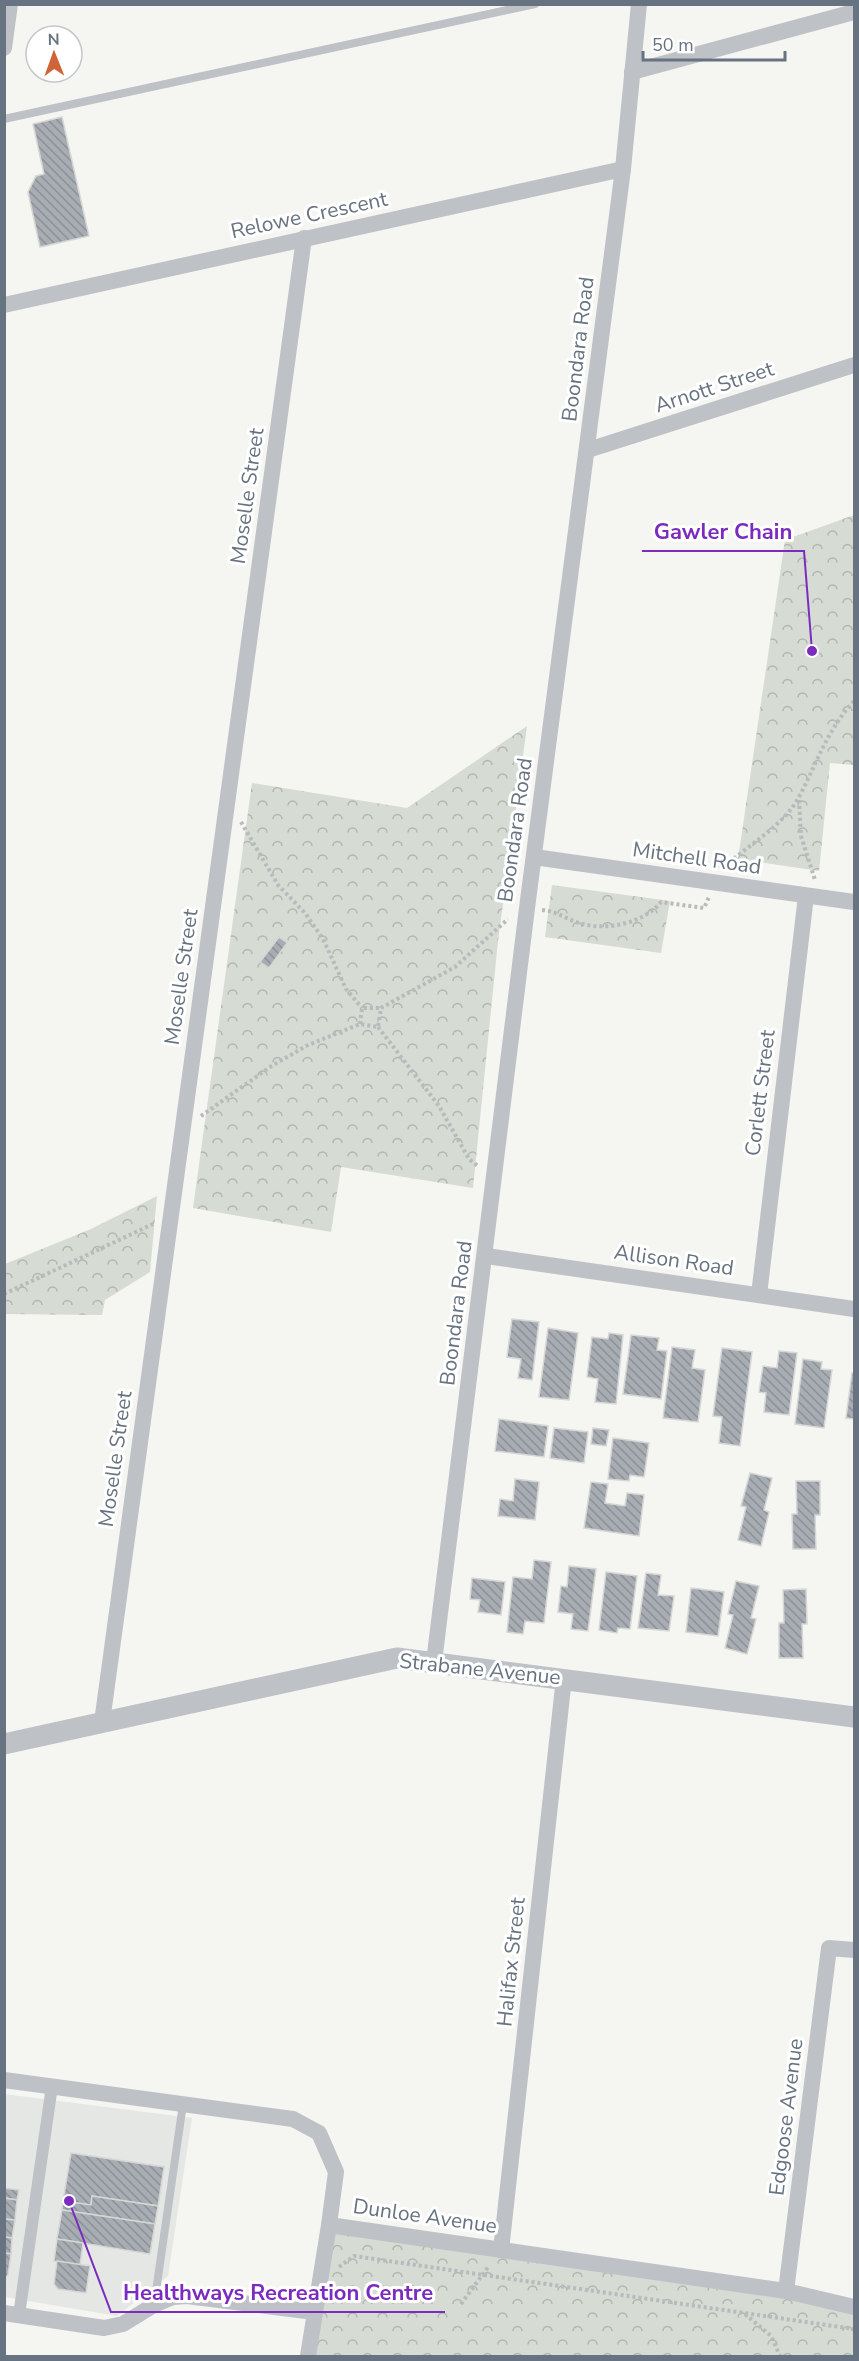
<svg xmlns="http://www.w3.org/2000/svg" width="859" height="2361" font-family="'Nunito Sans',sans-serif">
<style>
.built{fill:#e5e7e5}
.park{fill:url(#park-crowns)}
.building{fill:url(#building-back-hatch);stroke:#d6d6d5;stroke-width:1.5}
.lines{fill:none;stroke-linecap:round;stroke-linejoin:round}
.path{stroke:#b8babd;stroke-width:4;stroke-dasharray:3 3;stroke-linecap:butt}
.service{stroke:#bec1c5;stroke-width:8}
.pedestrian{stroke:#bec1c5;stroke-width:12}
.minor{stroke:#bec1c5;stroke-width:16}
.tertiary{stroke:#bec1c5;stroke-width:21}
.labels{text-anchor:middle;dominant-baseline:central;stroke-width:6;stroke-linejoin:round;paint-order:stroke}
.street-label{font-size:21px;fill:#677380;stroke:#fff}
.leader{fill:none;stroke:#7b2cbf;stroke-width:2}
.callout-dot{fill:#7b2cbf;stroke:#fff;stroke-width:2}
.callout-label{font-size:22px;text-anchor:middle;font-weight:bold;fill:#7b2cbf;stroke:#fff;stroke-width:6;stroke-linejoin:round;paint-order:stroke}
</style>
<defs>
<pattern id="park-crowns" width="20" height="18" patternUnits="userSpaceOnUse" patternTransform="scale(1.5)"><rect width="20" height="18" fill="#d6dbd3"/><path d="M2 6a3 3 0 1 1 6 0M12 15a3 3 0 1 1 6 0" fill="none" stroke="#b1b6b0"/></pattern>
<pattern id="building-back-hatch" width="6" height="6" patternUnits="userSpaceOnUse" patternTransform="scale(1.5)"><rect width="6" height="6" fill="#a7adb3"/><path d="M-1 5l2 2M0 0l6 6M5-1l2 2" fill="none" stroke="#8c9197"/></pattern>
</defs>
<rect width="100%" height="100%" fill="#f5f5f2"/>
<path class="built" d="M4,2094L192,2118L168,2276L117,2316L5,2297Z"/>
<g class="park">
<path d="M854,515V765L830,763L819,871L738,859L785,540Z"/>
<path d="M527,726L498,941L473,1188L341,1167L331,1232L193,1208L252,783L407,808Z"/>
<path d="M552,885L670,901L661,953L545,937Z"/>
<path d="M157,1196L150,1272L105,1300L102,1315L5,1314V1264L91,1229Z"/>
<path d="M329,2225L854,2307V2356H308Z"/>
</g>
<g class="building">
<path d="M62,117L89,236L40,247L28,192L36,176L44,174L33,124Z"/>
<path d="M279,937L287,943L269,968L260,962Z"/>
<path d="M512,1319L539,1322L532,1380L518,1378L521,1359L507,1357Z"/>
<path d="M548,1328L578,1333L569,1400L539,1397Z"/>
<path d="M609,1333L623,1335L616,1404L595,1402L598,1379L587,1377L592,1337L608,1339Z"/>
<path d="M631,1335L659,1338L657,1350L667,1351L661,1399L623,1394Z"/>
<path d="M672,1347L695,1350L692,1368L705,1370L698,1422L663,1418Z"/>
<path d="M722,1348L752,1352L740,1446L719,1443L722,1417L713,1416Z"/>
<path d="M779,1351L797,1353L789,1415L764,1412L766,1393L759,1392L763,1366L777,1368Z"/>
<path d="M803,1359L822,1362L821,1369L832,1370L824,1428L795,1424Z"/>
<path d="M852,1373H854V1419L846,1418Z"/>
<path d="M499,1419L548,1426L544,1457L495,1451Z"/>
<path d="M554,1428L588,1432L584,1463L550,1458Z"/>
<path d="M593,1428L609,1430L606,1446L591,1444Z"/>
<path d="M613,1438L649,1443L644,1477L630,1475L629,1481L608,1479Z"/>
<path d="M750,1473L772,1478L764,1510L769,1512L761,1546L738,1540L746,1507L741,1506Z"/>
<path d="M515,1479L539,1482L535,1520L498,1516L500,1499L513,1501Z"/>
<path d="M796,1481H820V1515H815L816,1549H793L792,1514H797Z"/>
<path d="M591,1482L608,1484L605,1503L625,1506L627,1493L644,1495L639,1536L584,1528Z"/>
<path d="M534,1560L551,1562L544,1623L525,1621L523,1634L507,1632L513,1577L532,1579Z"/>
<path d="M569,1566L596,1569L588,1631L571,1629L573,1614L558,1612L561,1586L567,1587Z"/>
<path d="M606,1572L637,1576L630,1629L618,1628L617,1633L599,1630Z"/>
<path d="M646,1573L661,1575L658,1595L674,1596L669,1631L638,1628Z"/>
<path d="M472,1578L505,1582L501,1615L478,1612L480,1600L470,1599Z"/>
<path d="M736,1581L759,1586L751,1618L756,1619L747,1654L725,1648L733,1615L728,1614Z"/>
<path d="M691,1588L724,1592L718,1636L686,1632Z"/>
<path d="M806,1589L807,1624H802L803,1658H779V1623H784L783,1590Z"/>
<path d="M71,2153L164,2167L158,2206L92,2196L91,2205L63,2201Z"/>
<path d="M4,2188L19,2190L17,2200L4,2198Z"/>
<path d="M92,2196L158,2206L155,2224L62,2210L63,2201L91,2205Z"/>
<path d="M4,2198L17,2200L15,2220L4,2219Z"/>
<path d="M62,2210L155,2224L150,2254L57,2239Z"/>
<path d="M4,2219L15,2220L12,2238L4,2237Z"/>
<path d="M4,2237L12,2238L11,2254L4,2253Z"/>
<path d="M57,2239L83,2243L80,2265L54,2261Z"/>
<path d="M4,2253L11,2254L8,2275L4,2278Z"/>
<path d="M57,2261L90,2266L86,2293L58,2289L54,2284Z"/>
</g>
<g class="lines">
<g class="path">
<path d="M799,800L801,836L815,880"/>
<path d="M241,822L278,885L305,913L323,939L346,989L362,1008"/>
<path d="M718,867L720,858L732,860C754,842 785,823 799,797C817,763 827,730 854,701"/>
<path d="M542,910C557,911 569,921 583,924C609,931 645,922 661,902L704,908L709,897"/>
<path d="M360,1024L362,1008H381"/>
<path d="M378,1027L439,1106L469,1159L479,1167"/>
<path d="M201,1116L270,1067L306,1046L360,1024L378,1027L381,1008L455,967L508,919"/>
<path d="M4,1294L153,1224"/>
<path d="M339,2267L354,2256L854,2329"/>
<path d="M461,2304L489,2266"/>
<path d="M745,2314L771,2336L780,2356"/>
</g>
<g class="service">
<path d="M4,119L535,4"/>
<path d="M154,2305L183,2104"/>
</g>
<path class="pedestrian" d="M19,2315L52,2086"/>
<g class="minor">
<path d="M4,48L10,4"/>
<path d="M632,72L854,12"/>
<path d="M4,305L623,169"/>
<path d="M588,450L854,365"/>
<path d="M534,857L854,902"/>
<path d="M486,1256L854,1309"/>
<path d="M759,1295L806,896"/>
<path d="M434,1662L527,908L623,169L639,4"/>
<path d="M102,1722L304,238"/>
<path d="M4,2080L293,2119L319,2133L336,2172L329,2225L786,2291L854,2307"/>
<path d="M501,2250L564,1678"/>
<path d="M786,2291L829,1948L854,1950"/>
<path d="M4,2313L104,2328L123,2324L154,2305L173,2297L187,2296L314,2312"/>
<path d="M308,2356L329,2225"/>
</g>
<path class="tertiary" d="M4,1744L397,1658L854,1717"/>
</g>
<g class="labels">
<g class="street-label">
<text transform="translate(309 215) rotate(-12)">Relowe Crescent</text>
<text transform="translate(578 349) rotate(-83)">Boondara Road</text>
<text transform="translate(714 387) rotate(-18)">Arnott Street</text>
<text transform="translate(247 496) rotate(-82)">Moselle Street</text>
<text transform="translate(515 830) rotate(-82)">Boondara Road</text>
<text transform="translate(697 858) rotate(8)">Mitchell Road</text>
<text transform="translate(181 977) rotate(-82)">Moselle Street</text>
<text transform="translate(760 1093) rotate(-83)">Corlett Street</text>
<text transform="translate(674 1260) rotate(8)">Allison Road</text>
<text transform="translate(456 1313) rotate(-83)">Boondara Road</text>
<text transform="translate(115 1459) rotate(-82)">Moselle Street</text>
<text transform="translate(480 1669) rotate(6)">Strabane Avenue</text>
<text transform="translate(511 1962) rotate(-84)">Halifax Street</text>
<text transform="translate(786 2117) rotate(-83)">Edgoose Avenue</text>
<text transform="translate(425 2216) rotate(8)">Dunloe Avenue</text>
</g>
</g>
<path class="leader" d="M812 651L804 551H642M69 2201L111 2312H445"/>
<g class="callout-dot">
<circle cx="812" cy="651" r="6"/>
<circle cx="69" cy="2201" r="6"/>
</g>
<g class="callout-label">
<text x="723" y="539">Gawler Chain</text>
<text x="278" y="2300">Healthways Recreation Centre</text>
</g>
<rect width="859" height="2361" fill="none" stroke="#677380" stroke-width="12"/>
<g transform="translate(54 54) rotate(359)"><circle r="28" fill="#ffffff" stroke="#c2c7cc" stroke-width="1.5"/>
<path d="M0-4.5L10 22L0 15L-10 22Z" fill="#d06337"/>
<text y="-9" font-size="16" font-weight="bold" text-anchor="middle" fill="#677380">N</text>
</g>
<path d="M643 51v9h142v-9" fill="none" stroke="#677380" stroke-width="3"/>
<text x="652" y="51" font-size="18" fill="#677380" stroke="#ffffff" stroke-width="4.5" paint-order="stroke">50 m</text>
</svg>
